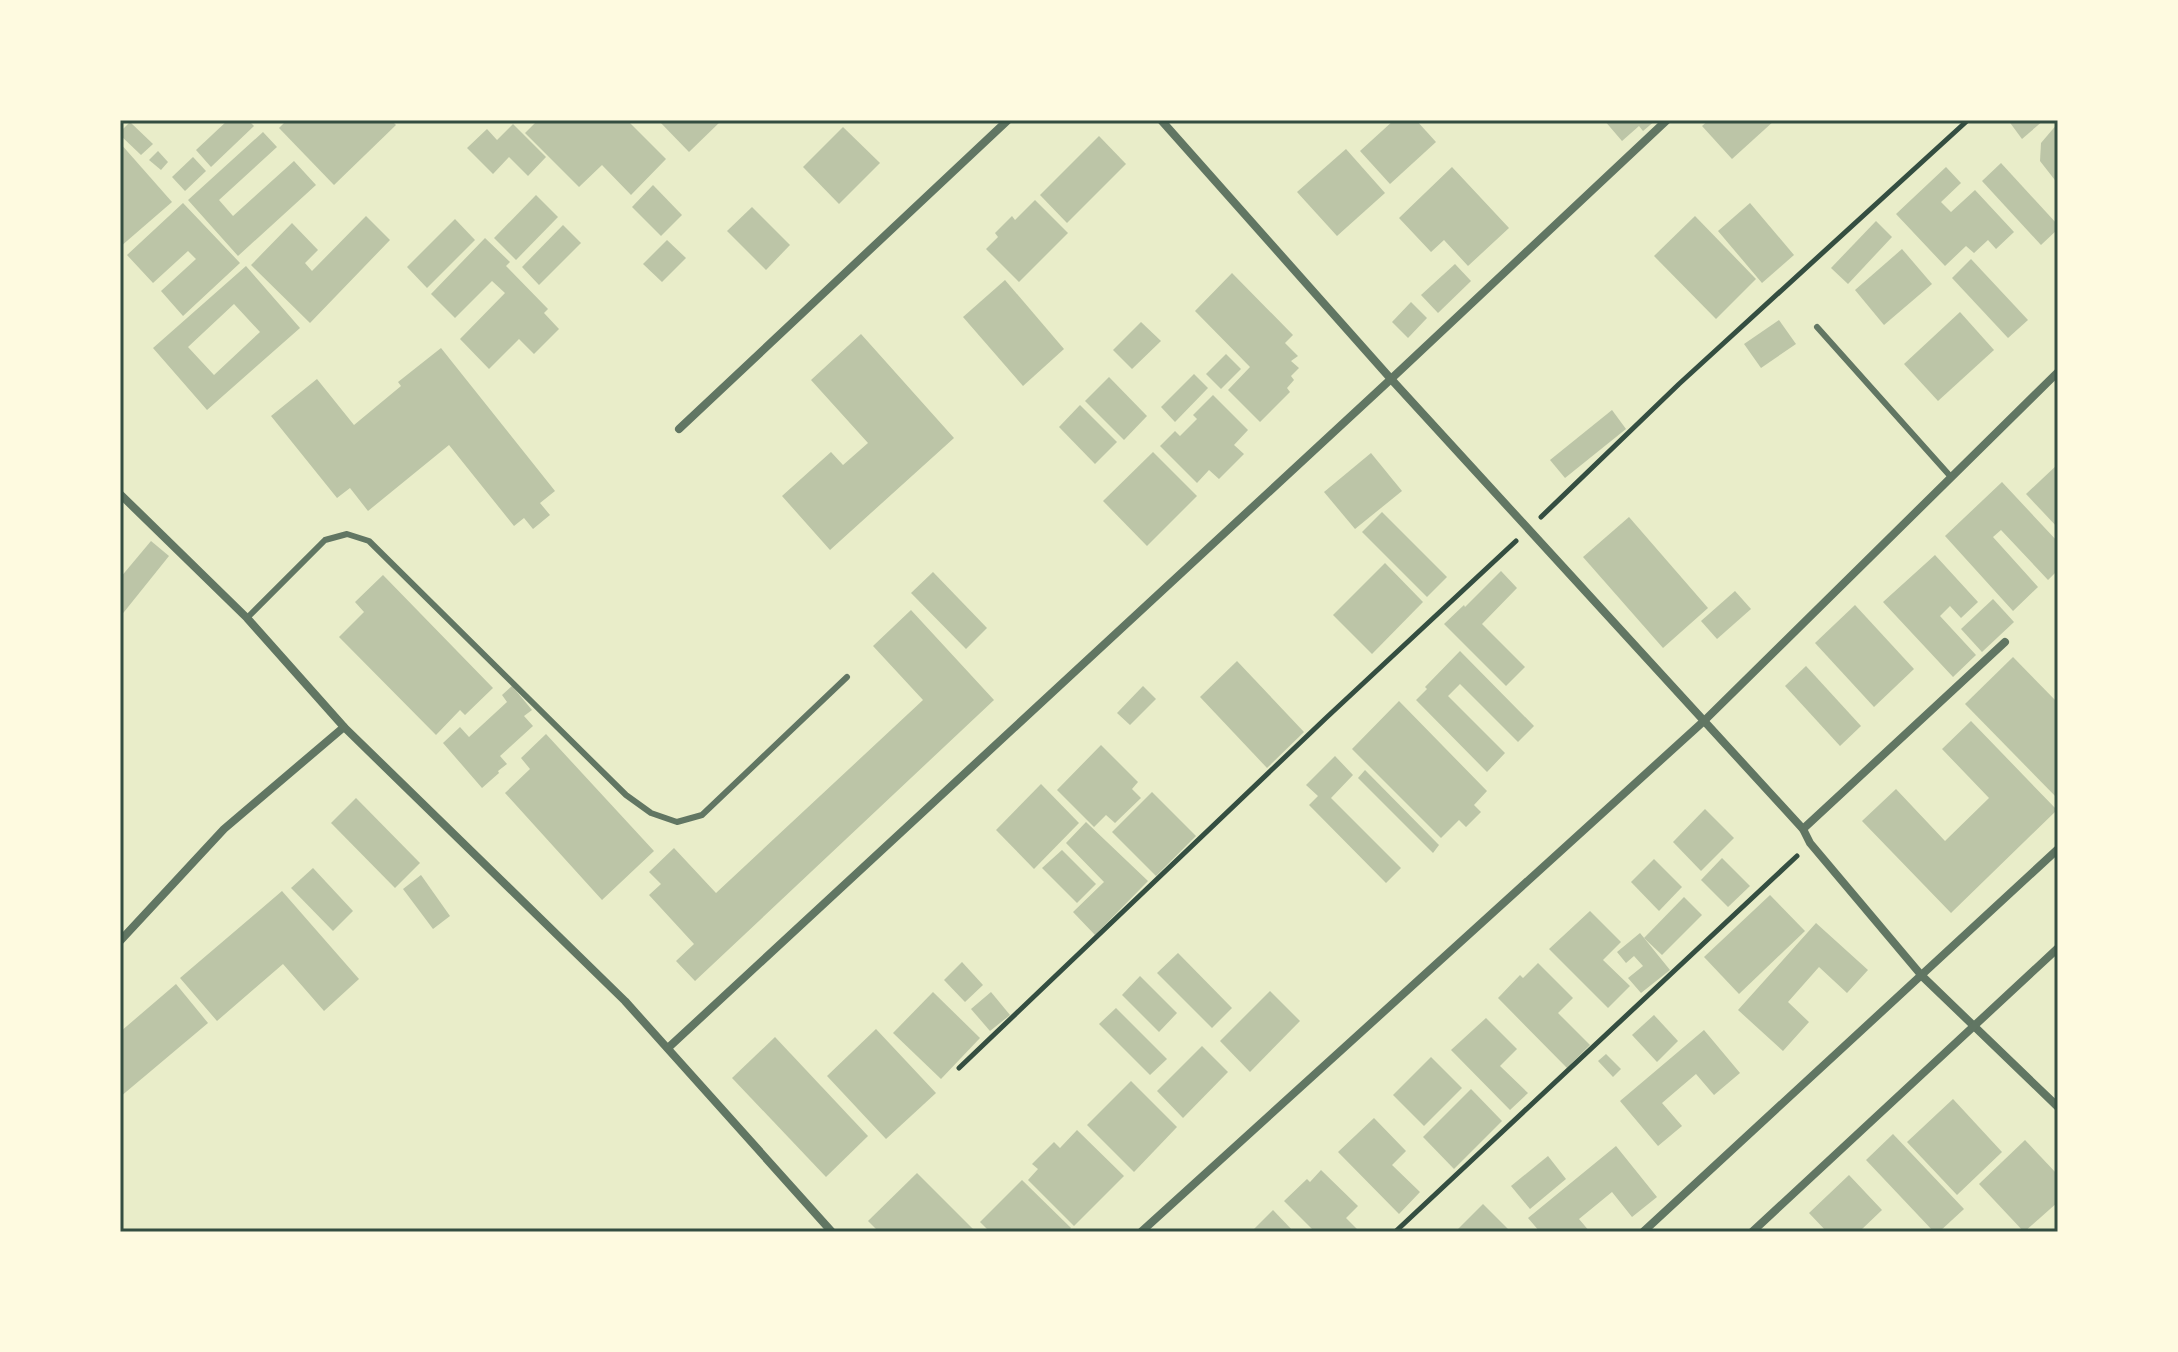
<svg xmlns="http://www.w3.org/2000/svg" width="2178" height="1352" font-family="'Asap Condensed',sans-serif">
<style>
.building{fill:#bcc5a7;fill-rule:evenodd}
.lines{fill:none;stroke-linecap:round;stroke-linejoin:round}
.path{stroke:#344e41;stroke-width:5}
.service{stroke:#617663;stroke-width:6}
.minor{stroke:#617663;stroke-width:8}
.neatline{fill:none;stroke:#344e41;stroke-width:3}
</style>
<rect width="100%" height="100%" fill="#e9edc9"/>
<g class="building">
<path d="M228,120H248L254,126L211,167L196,150Z"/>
<path d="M287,120H391L396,125L334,185L279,128Z"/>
<path d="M538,120H552L555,123L559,120H627L666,159L631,195L602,165L579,187L525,133Z"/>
<path d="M658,120H722L689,152Z"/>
<path d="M1394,120H1416L1436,142L1390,184L1360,151Z"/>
<path d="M1604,120H1656L1643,131L1639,126L1622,141Z"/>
<path d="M1709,120H1775L1732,159L1702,126Z"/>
<path d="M2008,120H2044L2022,139Z"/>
<path d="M130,122L153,144L141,155L120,135V132Z"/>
<path d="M2058,123V184L2040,161L2041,143Z"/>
<path d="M513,124L546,157L528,176L509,157L493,174L467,148L487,129L497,140Z"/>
<path d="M843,127L880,163L839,204L803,167Z"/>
<path d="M263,132L277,147L219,200L233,216L294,161L316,185L238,256L188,200Z"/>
<path d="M1099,136L1126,164L1067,223L1040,195Z"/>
<path d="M120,143L172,202L120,247Z"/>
<path d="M1346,149L1385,193L1337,236L1297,192Z"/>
<path d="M158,151L168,162L161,170L149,160Z"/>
<path d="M193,157L206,171L185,191L172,177Z"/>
<path d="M2001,163L2058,225V229L2041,245L1982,181Z"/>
<path d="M1452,167L1509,228L1468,266L1444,240L1431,252L1399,218Z"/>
<path d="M1946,167L1961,183L1941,202L1951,212L1975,190L2014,232L1996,249L1988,240L1974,253L1966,246L1945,266L1896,214Z"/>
<path d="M653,185L682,215L661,236L632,207Z"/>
<path d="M536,195L558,217L516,260L494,238Z"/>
<path d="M1035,200L1068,233L1019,282L986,249L998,237L995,233L1012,216L1015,220Z"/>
<path d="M183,203L240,263L183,316L161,291L196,259L188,251L153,283L127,255Z"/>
<path d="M1750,203L1794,255L1762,283L1718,231Z"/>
<path d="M752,207L790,245L766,270L727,231Z"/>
<path d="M366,216L390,240L310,323L251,265L292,223L318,250L305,263L312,271Z"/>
<path d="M1695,216L1756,279L1716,319L1654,256Z"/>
<path d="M455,219L475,240L427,288L407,267Z"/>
<path d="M1876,221L1892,237L1848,284L1831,268Z"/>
<path d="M563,225L581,243L539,285L522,267Z"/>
<path d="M485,238L510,262L506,266L548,309L544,313L559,329L534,354L519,339L489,369L460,339L505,293L492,281L455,318L431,294Z"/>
<path d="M667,240L686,258L662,282L643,264Z"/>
<path d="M1902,249L1932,284L1884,325L1855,290Z"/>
<path d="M1971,259L2028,320L2008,338L1952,278Z"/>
<path d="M1455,264L1471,281L1438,313L1421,295Z"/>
<path d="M246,266L300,328L207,410L153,348ZM234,304L260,332L214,375L188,347Z"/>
<path d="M1232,273L1293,335L1285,343L1298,356L1291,361L1299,368L1291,376L1294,380L1287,388L1290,392L1260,422L1228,390L1250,367L1195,311Z"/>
<path d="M1005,280L1064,349L1023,386L963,317Z"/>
<path d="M1411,302L1427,318L1408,338L1392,322Z"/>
<path d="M1960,312L1994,350L1938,401L1904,364Z"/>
<path d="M1779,320L1796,344L1761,368L1744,344Z"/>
<path d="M1141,322L1161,341L1132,369L1113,350Z"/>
<path d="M861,334L954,438L830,550L782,496L831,452L843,465L868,443L811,380Z"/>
<path d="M441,348L555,491L540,503L550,515L533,529L524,518L514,526L449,445L368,511L350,488L337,498L271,416L317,379L354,425L401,386L398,382Z"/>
<path d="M1226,354L1241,369L1221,389L1206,374Z"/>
<path d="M1194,374L1208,388L1175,422L1161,407Z"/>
<path d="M1109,377L1147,416L1124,440L1085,401Z"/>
<path d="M1213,395L1248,430L1234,445L1244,454L1219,479L1209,470L1197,483L1160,446L1175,431L1180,436L1197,419L1193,415Z"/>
<path d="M1080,405L1117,442L1095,464L1059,427Z"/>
<path d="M1612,410L1626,429L1565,478L1550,460Z"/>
<path d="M1153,452L1197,496L1147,546L1103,501Z"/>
<path d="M1371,453L1402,491L1355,529L1324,492Z"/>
<path d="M2058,464V528L2026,494Z"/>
<path d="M2002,482L2058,542V570L2048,580L2001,530L1993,537L2038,587L2013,611L1945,536Z"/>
<path d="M1382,512L1447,577L1427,597L1362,532Z"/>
<path d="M1629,517L1708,608L1663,648L1583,557Z"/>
<path d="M151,541L169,556L120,617V578Z"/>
<path d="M1935,555L1978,602L1961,618L1950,606L1940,616L1976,655L1953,677L1883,602Z"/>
<path d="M1385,563L1423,602L1372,654L1333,615Z"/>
<path d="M1501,571L1517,588L1482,624L1525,667L1506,686L1444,624L1464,605L1465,607Z"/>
<path d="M933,572L987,628L966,649L911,593Z"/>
<path d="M383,575L493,688L465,715L460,710L436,735L339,637L364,612L355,602Z"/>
<path d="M1735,591L1751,609L1717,639L1701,621Z"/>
<path d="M1993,599L2014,622L1982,652L1961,629Z"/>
<path d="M1855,605L1914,669L1874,707L1815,643Z"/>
<path d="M911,610L994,700L695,981L676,961L694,944L649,895L661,884L649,872L674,848L716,893L923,700L873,646Z"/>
<path d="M1460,651L1534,726L1518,742L1460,684L1448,696L1505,753L1487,772L1416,700L1427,689L1425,687Z"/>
<path d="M2013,657L2058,703V799L1965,704Z"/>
<path d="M1237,661L1304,732L1267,768L1200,697Z"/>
<path d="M1806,666L1861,726L1840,746L1785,686Z"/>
<path d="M512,686L532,710L524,716L533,726L500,756L507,764L498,771L499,773L482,788L443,743L460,727L469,737L507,702L502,695Z"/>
<path d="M1143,686L1156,699L1130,725L1117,713Z"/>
<path d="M1399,701L1487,791L1474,805L1481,812L1466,827L1459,820L1441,838L1352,749Z"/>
<path d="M1971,721L2057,810L1951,913L1862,821L1896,789L1945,841L1989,798L1942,749Z"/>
<path d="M546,734L654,851L602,900L505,793L530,769L521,758Z"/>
<path d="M1101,745L1138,782L1132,789L1141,798L1115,823L1106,815L1094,827L1057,790Z"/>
<path d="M1335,756L1353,775L1331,798L1401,868L1386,883L1309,805L1318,796L1306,785Z"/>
<path d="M1365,770L1439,845L1433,853L1358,778Z"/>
<path d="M1041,784L1079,823L1034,869L996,830Z"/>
<path d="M1152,792L1196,836L1156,876L1112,832Z"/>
<path d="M356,798L420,863L395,888L331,823Z"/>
<path d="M1705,809L1734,838L1701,871L1673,842Z"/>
<path d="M1086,822L1148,881L1095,935L1073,912L1104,882L1066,843Z"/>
<path d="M1062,850L1096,884L1077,903L1042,868Z"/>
<path d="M1722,858L1750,886L1728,907L1701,880Z"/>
<path d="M1654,859L1682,887L1659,911L1631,882Z"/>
<path d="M313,868L353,911L333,931L291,888Z"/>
<path d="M421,875L450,916L433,929L403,889Z"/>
<path d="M282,891L359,979L324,1011L283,964L217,1021L180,978Z"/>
<path d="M1770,895L1805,931L1739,994L1704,957Z"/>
<path d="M1684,897L1702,915L1662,955L1644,938Z"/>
<path d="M1590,911L1621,942L1603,960L1630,986L1608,1008L1549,949Z"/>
<path d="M1816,923L1868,970L1847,993L1819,967L1788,1002L1809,1022L1783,1051L1738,1010Z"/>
<path d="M1640,933L1670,970L1641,993L1628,978L1643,966L1634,956L1626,963L1617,952Z"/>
<path d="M1178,953L1232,1008L1212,1028L1157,973Z"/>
<path d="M962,962L983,985L965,1002L944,980Z"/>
<path d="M1538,963L1573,998L1558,1013L1590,1045L1567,1068L1498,998L1520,975L1523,978Z"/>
<path d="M1140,976L1177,1013L1159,1032L1122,995Z"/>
<path d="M176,984L208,1023L120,1097V1032Z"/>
<path d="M1270,991L1300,1021L1250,1072L1220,1041Z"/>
<path d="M933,992L980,1038L941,1079L893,1033Z"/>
<path d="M991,992L1010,1015L990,1031L971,1009Z"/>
<path d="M1116,1008L1167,1059L1150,1075L1099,1024Z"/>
<path d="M1654,1015L1678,1041L1657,1062L1632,1035Z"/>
<path d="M1486,1018L1517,1049L1500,1066L1528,1093L1510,1110L1451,1050Z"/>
<path d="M876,1029L936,1093L886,1139L827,1076Z"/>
<path d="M1704,1030L1740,1073L1714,1095L1696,1074L1662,1103L1682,1126L1658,1146L1620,1101Z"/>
<path d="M775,1037L868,1136L826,1177L732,1078Z"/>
<path d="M1202,1046L1228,1072L1183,1118L1157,1091Z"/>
<path d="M1606,1054L1621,1069L1613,1077L1598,1061Z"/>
<path d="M1431,1057L1462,1088L1424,1126L1393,1095Z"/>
<path d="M1131,1081L1177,1127L1134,1172L1087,1125Z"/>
<path d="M1471,1089L1502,1121L1454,1169L1423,1137Z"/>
<path d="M1953,1099L2002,1152L1957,1195L1907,1142Z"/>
<path d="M1374,1118L1406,1151L1392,1165L1420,1192L1399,1214L1338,1152Z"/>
<path d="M1077,1130L1124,1176L1074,1226L1028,1180L1038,1169L1032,1164L1054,1142L1060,1148Z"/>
<path d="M1893,1134L1964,1209L1939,1232H1934L1866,1160Z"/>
<path d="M2025,1140L2058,1175V1202L2024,1232L1979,1184Z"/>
<path d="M1616,1146L1657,1197L1632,1217L1612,1192L1579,1219L1590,1232H1540L1528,1218Z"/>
<path d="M1548,1156L1566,1179L1530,1209L1511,1186Z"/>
<path d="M1321,1170L1358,1206L1346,1218L1357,1229L1354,1232H1315L1284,1201L1307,1179L1310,1182Z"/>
<path d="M917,1173L976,1232H879L868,1221Z"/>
<path d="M1849,1175L1882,1210L1861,1230L1863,1232H1827L1809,1213Z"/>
<path d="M1022,1180L1071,1228L1067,1232H990L980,1222Z"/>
<path d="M1483,1204L1511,1232H1455Z"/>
<path d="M1273,1210L1294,1232H1251Z"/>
</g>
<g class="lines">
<g class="path">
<path d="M1541,517L1679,384L1968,120"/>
<path d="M959,1068L1326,718L1516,541"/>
<path d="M1395,1232L1797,856"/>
</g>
<g class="service">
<path d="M1817,327L1951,477"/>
<path d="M247,618L325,540L347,534L369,541L626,795L651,813L677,822L702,815L847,677"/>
</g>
<g class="minor">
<path d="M1161,120L1391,379L1803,829L1810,843L1922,976L2058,1107"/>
<path d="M679,429L1008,120"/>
<path d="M120,494L247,618L344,727L625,1001L832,1232"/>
<path d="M1803,829L2005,642"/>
<path d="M120,941L224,829L344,727"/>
<path d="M668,1048L1391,379L1667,120"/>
<path d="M1141,1232L1705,720L2058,372"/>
<path d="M1643,1232L2058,849"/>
<path d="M1752,1232L2058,948"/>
</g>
</g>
<rect width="2178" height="1352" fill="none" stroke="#fefae0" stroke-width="244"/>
<rect x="122" y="122" width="1934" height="1108" class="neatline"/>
</svg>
